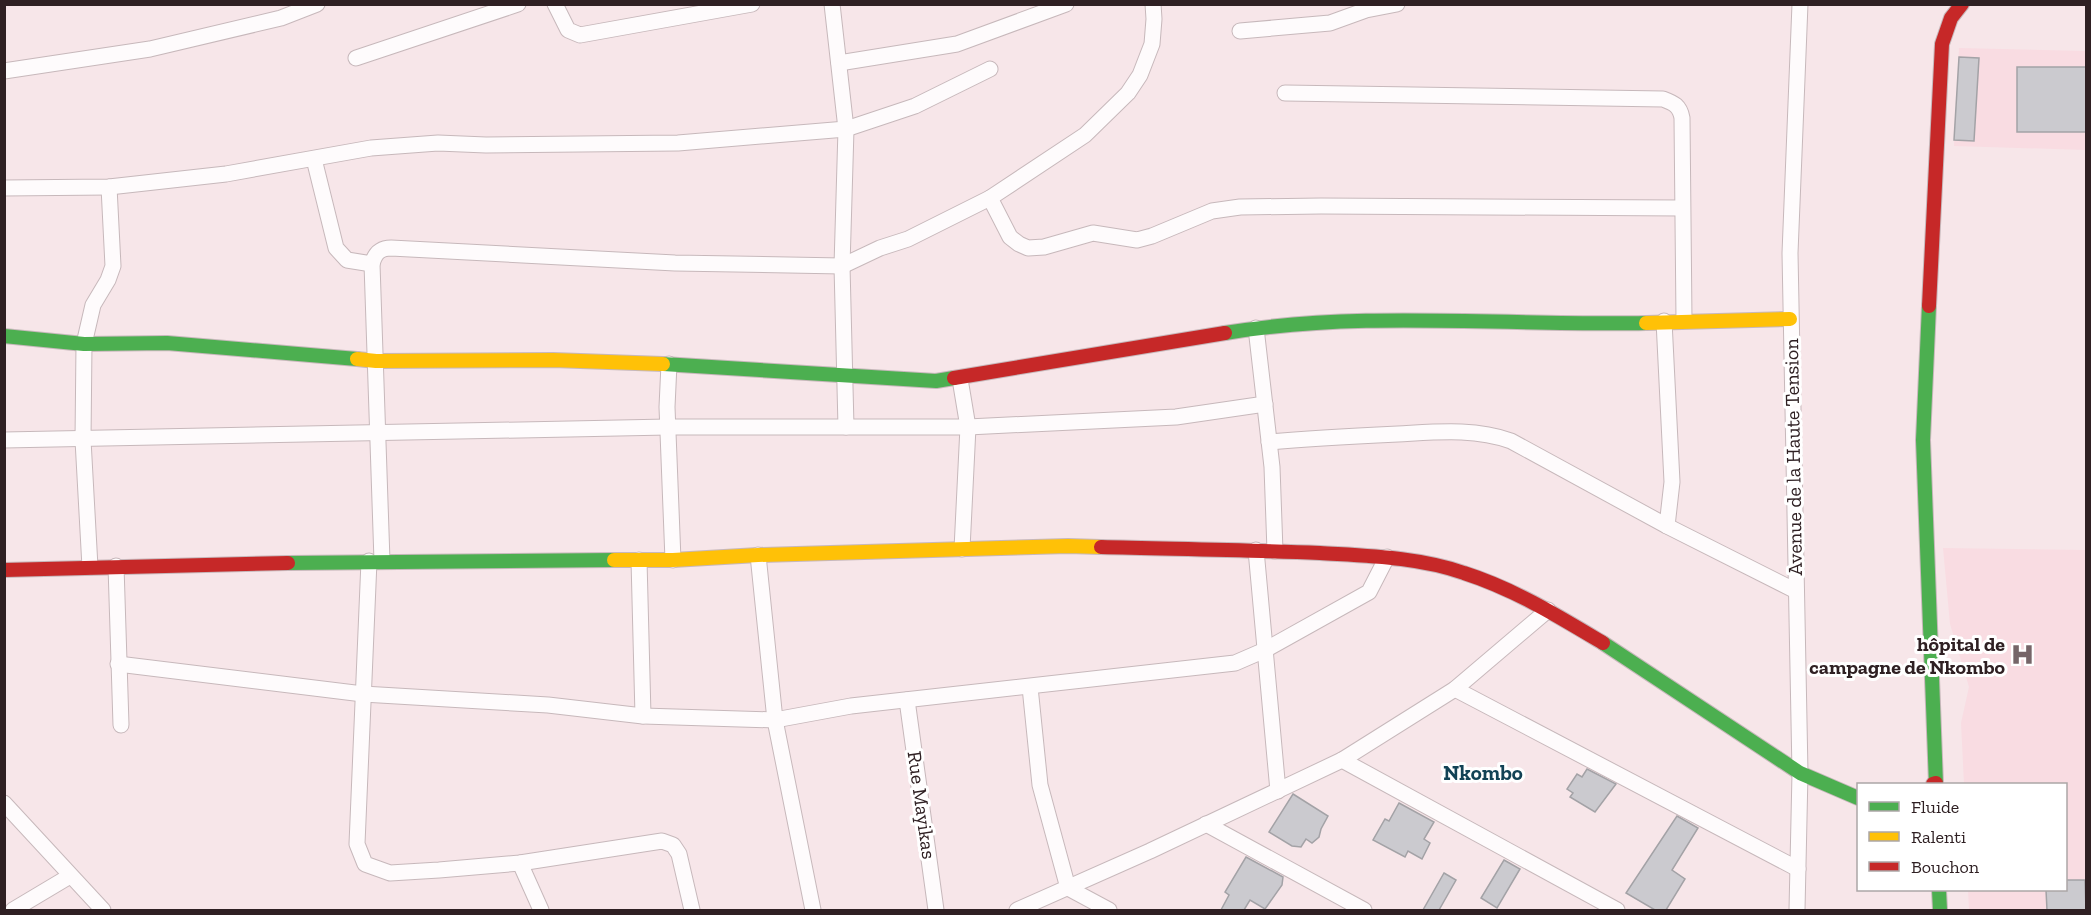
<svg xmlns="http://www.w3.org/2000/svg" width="2091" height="915" font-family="'Zilla Slab',serif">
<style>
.built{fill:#f9dce2}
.building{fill:#cbcacf;stroke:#a3a2a6;stroke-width:1.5}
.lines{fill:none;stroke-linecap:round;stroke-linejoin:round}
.street-casing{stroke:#c7b8bb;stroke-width:17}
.fast-casing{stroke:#c7b8bb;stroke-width:16}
.slow-casing{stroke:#c7b8bb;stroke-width:16}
.jam-casing{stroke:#c7b8bb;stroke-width:16}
.street{stroke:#fefbfc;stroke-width:15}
.fast{stroke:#4caf50;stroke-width:14}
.slow{stroke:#ffc107;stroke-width:14}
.jam{stroke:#c62828;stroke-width:14}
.labels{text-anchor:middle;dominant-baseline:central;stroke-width:6;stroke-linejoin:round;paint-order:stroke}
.street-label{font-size:20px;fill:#2f2023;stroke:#fff}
.poi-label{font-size:20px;font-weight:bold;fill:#2f2023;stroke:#fff;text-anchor:end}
.neighbourhood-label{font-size:21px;font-weight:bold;fill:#124255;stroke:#fff}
</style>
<rect width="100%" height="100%" fill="#f7e6e9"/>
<g class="built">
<path d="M1959,48L2086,51V150L1954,146Z"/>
<path d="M1943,548L2086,550V910H1969L1968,890H2066V784H1964L1961,723L1969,687L1950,624Z"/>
</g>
<g class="building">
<path d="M1959,57L1979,58L1974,141L1954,140Z"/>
<rect x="2017" y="67" width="69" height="65"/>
<path d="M1587,769L1616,784L1595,812L1570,797L1573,793L1567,789L1577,774L1582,777Z"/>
<path d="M1293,794L1328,816L1321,829L1319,837L1312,843L1306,839L1301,847L1292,846L1269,832Z"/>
<path d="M1399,803L1434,822L1424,839L1430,843L1422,859L1408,851L1405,857L1373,840L1385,819L1389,821Z"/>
<path d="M1677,816L1698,828L1672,870L1685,879L1666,910H1655L1626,893Z"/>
<path d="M1246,857L1283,877L1282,885L1265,909L1250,900L1244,910H1221L1229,895L1225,892Z"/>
<path d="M1504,860L1520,869L1497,908L1481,898Z"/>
<path d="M1444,873L1456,880L1439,910H1423Z"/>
<path d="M2066,880H2085L2086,910H2047L2046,890H2066Z"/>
</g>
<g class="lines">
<defs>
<g id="street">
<path d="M555,4L568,30L580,35L752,4"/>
<path d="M832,4L846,129L842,266L846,427"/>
<path d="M1240,31L1330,23L1366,10L1397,4"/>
<path d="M356,58L518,4"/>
<path d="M839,63L957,44L1066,4"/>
<path d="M4,71L150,49L281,18L317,4"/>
<path d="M1285,93L1663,99C1674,103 1680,106 1682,118L1684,320"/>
<path d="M314,159L336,248L347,260L372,264"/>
<path d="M4,188L109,187L226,174L371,148L438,143L486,145L678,143L846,129L915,106L990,69"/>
<path d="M990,198L1010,237L1019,244L1028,248L1044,247L1093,233L1137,240L1152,236L1212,211L1240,207L1321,206L1682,208"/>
<path d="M1664,321L1672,482L1667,526"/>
<path d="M1256,328L1272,467L1275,551"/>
<path d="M669,364L667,407L673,560"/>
<path d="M960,379L968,427L962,549"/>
<path d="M4,440L668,427H968L1176,417L1265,404"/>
<path d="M1269,442C1312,438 1355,436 1398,434C1437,432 1474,428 1511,441L1667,526L1796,591"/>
<path d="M1256,550L1278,791"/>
<path d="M758,555L775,720L813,910"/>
<path d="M639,560L643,716"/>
<path d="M369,561L357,844L365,864L390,873L439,870L520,863L662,841L673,845L679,854L692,910"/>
<path d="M382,561L372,264C375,253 380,248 391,248L675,263L842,266L880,248L908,239L990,198L1085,135L1128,93L1140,75L1152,44L1154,19L1153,4"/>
<path d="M116,566L121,725"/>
<path d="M90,567L83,440L84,344L93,305L108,280L113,266L109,187"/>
<path d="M118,664L363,694L548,705L643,716L775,720L851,706L1235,663L1265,650L1369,592L1387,557"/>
<path d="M1030,687L1040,785L1068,888L1109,910"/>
<path d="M1455,689L1798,869"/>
<path d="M907,700L936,910"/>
<path d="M1342,760L1617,910"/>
<path d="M4,803L103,910"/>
<path d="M1206,824L1364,910"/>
<path d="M520,863L541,910"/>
<path d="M13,910L70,876"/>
<path d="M1017,910L1150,851L1342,760L1455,689L1548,610"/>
<path d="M1797,910L1800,773L1790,253L1800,4"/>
</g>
<g id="fast">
<path d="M1929,306L1923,440L1936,784"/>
<path d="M1225,333C1364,310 1506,326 1646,323"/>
<path d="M4,336L84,344L167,343L357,359"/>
<path d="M663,364L936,381L954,378"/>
<path d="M288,563L614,560"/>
<path d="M1603,643L1800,773L1858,798"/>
<path d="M1939,890L1940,910"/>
</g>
<g id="slow">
<path d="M1646,323L1790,319"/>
<path d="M357,359L376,361L553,360L663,364"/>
<path d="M614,560H673L758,555L1068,546L1101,547"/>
</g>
<g id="jam">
<path d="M1929,306L1942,44L1951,18L1962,4"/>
<path d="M954,378L1225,333"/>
<path d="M1101,547C1174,549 1247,550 1320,553C1368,556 1418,557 1464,573C1514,589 1558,616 1603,643"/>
<path d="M4,570L288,563"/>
<path d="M1933,784L1936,783"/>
</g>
</defs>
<use href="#street" class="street-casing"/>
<use href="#fast" class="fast-casing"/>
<use href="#slow" class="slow-casing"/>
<use href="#jam" class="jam-casing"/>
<use href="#street" class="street"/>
<use href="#fast" class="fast"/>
<use href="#slow" class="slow"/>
<use href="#jam" class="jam"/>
</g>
<defs>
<symbol id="hospital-bare" viewBox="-9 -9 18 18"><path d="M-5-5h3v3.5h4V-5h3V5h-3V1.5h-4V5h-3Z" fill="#756568" stroke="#fff" stroke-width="2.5" paint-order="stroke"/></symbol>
</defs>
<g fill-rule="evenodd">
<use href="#hospital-bare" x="2006" y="638" width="33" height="33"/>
</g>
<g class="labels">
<g class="street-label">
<text transform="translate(1793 457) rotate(-91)">Avenue de la Haute Tension</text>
<text transform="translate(922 805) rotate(82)">Rue Mayikas</text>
</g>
<g class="poi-label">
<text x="2005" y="644">hôpital de<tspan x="2005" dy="23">campagne de Nkombo</tspan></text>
</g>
<g class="neighbourhood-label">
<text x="1483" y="772">Nkombo</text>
</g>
</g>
<rect width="2091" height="915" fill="none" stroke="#2f2023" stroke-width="12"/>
<rect x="1857" y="783" width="210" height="108" fill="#ffffff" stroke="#aca6a7" stroke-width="1.5"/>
<rect x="1869" y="802" width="30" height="9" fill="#4caf50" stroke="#aca6a7" stroke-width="1.5"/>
<text x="1911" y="813" font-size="18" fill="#2f2023">Fluide</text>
<rect x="1869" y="832" width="30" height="9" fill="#ffc107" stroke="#aca6a7" stroke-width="1.5"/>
<text x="1911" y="843" font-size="18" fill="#2f2023">Ralenti</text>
<rect x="1869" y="862" width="30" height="9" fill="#c62828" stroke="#aca6a7" stroke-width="1.5"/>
<text x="1911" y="873" font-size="18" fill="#2f2023">Bouchon</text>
</svg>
